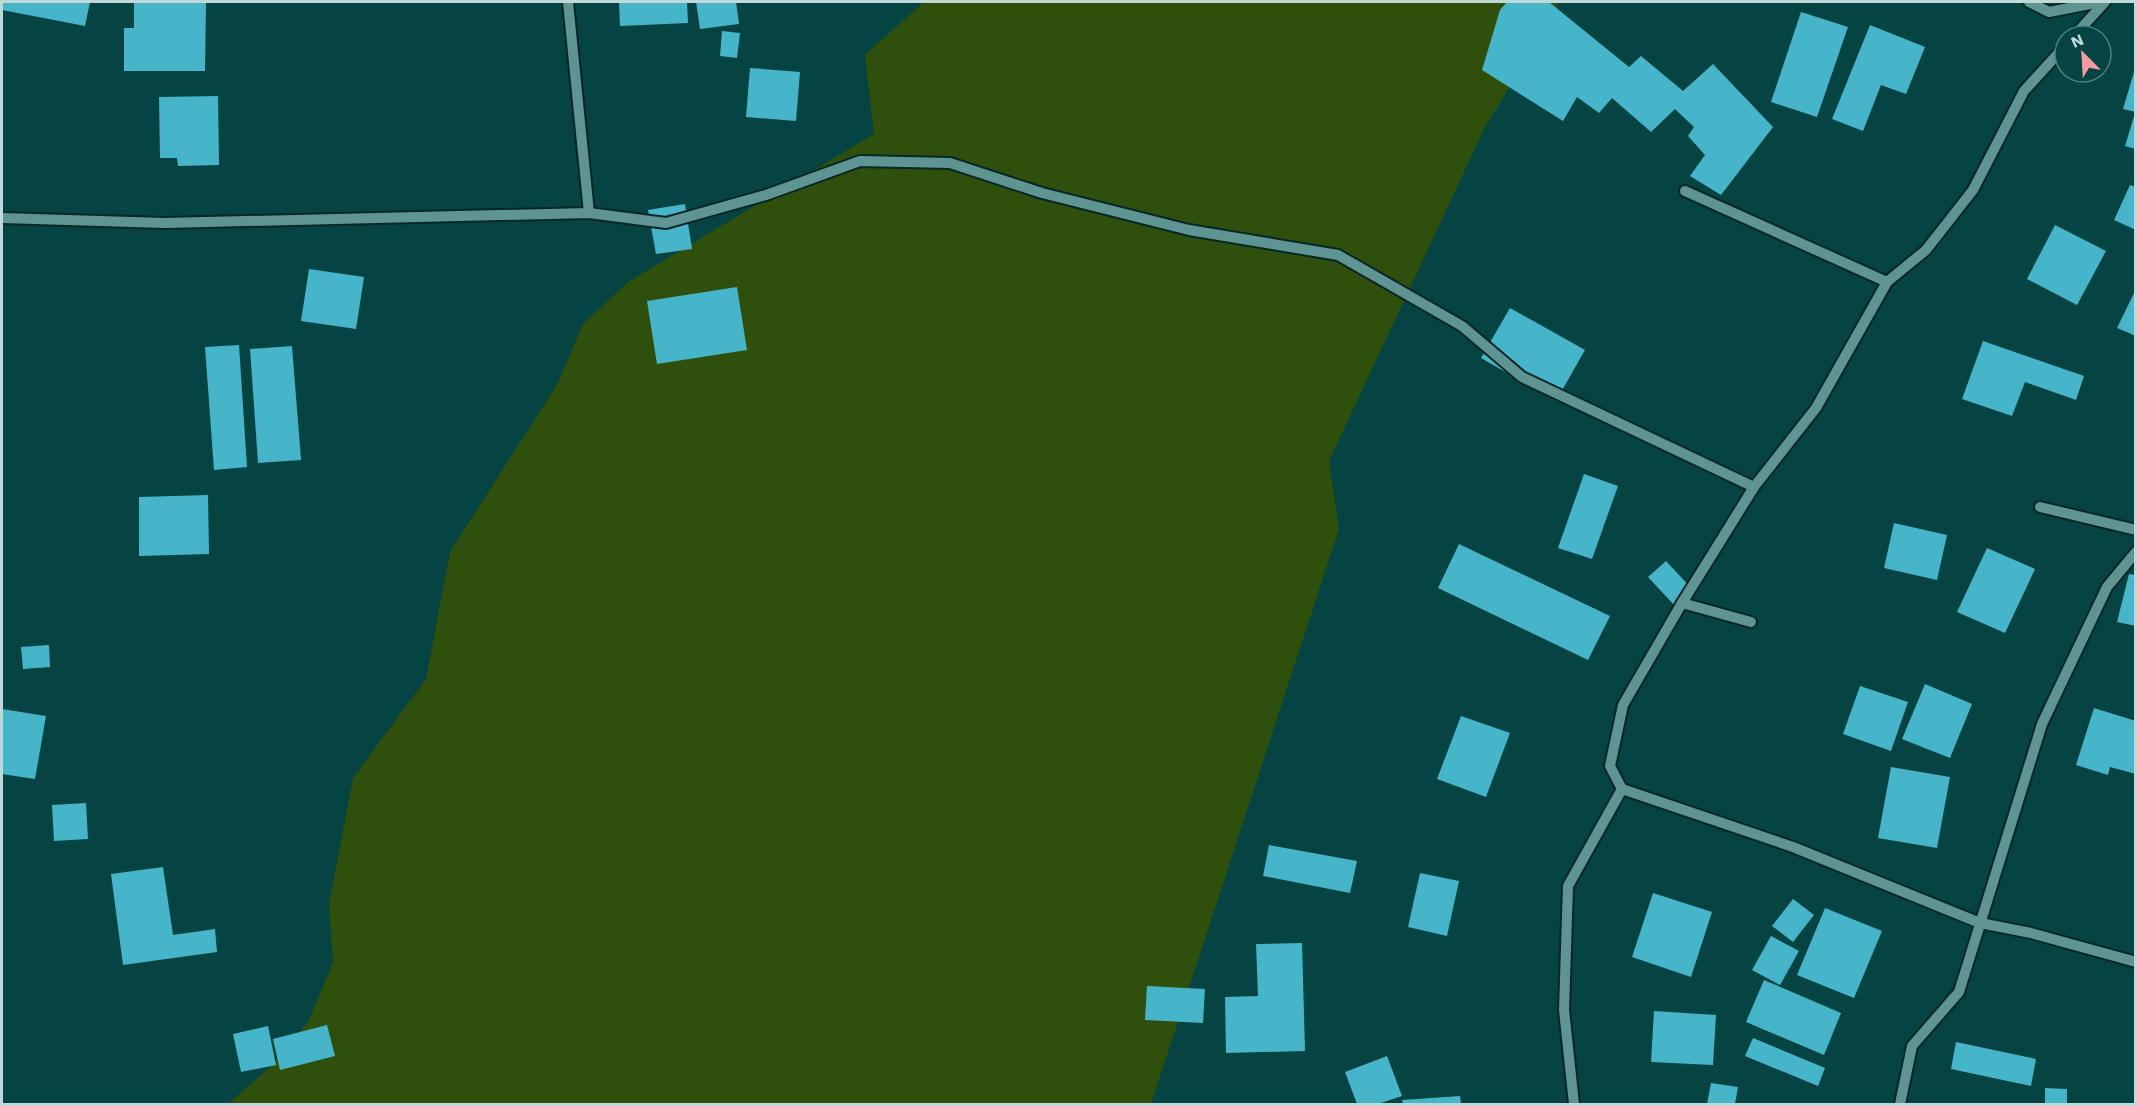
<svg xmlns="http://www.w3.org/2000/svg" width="2137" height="1106" font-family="'Work Sans',sans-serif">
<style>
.green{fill:#2f500c}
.building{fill:#46b4c9}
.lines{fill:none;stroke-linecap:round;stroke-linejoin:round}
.minor-casing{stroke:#092726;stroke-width:14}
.minor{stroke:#5e9492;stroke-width:10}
</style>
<rect width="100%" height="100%" fill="#054442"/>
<path class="green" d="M924,2H1559L1550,21L1485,127L1329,461L1339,529L1151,1104H228L270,1067L308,1022L333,962L329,904L353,778L426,679L450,552L558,383L583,324L628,282L874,134L865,55Z"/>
<g class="building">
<path d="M3,2H90L85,26L2,10Z"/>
<path d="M134,2H206L205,71H124V28H134Z"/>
<path d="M619,2H687L688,23L620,26Z"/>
<path d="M696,2H736L739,24L700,29Z"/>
<path d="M1507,2H1549L1629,67L1641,56L1683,91L1713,64L1773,127L1721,195L1690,176L1705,155L1688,136L1694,127L1675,109L1651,132L1612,98L1599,113L1577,97L1563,121L1482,70L1500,10Z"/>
<path d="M1801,12L1848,27L1817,117L1771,102Z"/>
<path d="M1870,25L1925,47L1906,94L1881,85L1863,131L1832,119Z"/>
<path d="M722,31L740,33L737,58L720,56Z"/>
<path d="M750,68L800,72L796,121L746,117Z"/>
<path d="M2134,72L2136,73V112L2123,109Z"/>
<path d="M218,96L219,165L178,166L177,158H160L159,97Z"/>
<path d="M2135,113H2136V149L2125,146Z"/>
<path d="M2130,185L2136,187V230L2114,220Z"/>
<path d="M685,204L692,249L656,254L648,210Z"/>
<path d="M2055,225L2106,251L2077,305L2027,279Z"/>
<path d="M309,269L364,277L356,329L301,321Z"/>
<path d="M737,287L747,350L657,364L647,301Z"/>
<path d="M2136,289V336L2117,328Z"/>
<path d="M1510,308L1585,350L1556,401L1481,358Z"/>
<path d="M1983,341L2084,376L2076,400L2025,382L2012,416L1962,399Z"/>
<path d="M239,345L247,467L214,470L205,347Z"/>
<path d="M292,346L301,460L258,463L250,349Z"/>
<path d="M1584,474L1618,486L1592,559L1558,548Z"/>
<path d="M208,495L209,554L139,556V497Z"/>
<path d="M1894,523L1947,535L1937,580L1884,568Z"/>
<path d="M1459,544L1610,616L1588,660L1438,588Z"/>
<path d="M1987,548L2035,569L2005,633L1957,612Z"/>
<path d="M1666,561L1694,591L1676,607L1648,577Z"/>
<path d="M2129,574L2136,575V626L2117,622Z"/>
<path d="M49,645L50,667L23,669L21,647Z"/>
<path d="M1925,684L1972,704L1950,758L1902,739Z"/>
<path d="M1860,686L1908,702L1891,751L1843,734Z"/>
<path d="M2094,708L2136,721V774L2110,767L2108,775L2076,765Z"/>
<path d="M2,709L46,716L35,779L2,774Z"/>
<path d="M1461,716L1510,733L1486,797L1437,779Z"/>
<path d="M1891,767L1950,777L1937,848L1878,838Z"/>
<path d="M86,803L88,839L54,841L52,805Z"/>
<path d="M1269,845L1357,861L1350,893L1263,876Z"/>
<path d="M163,867L173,935L215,929L217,952L123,965L111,874Z"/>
<path d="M1420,873L1459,881L1447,936L1408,927Z"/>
<path d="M1653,893L1712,912L1691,977L1632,957Z"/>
<path d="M1793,899L1814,915L1793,942L1772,926Z"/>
<path d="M1825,908L1882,931L1854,998L1797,975Z"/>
<path d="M1771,936L1799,951L1780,985L1752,970Z"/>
<path d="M1302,943L1305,1051L1226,1053L1225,997L1258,996L1256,944Z"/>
<path d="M1764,980L1841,1013L1824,1055L1746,1022Z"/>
<path d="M1147,986L1205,989L1203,1023L1145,1020Z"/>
<path d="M1654,1011L1716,1015L1713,1065L1651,1062Z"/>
<path d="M327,1025L335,1056L280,1070L273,1039Z"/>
<path d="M268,1026L276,1065L241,1072L233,1034Z"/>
<path d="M1753,1038L1825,1068L1818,1086L1745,1056Z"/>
<path d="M1956,1042L2036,1059L2031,1086L1951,1069Z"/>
<path d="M1387,1056L1402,1096L1378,1104H1357L1345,1072Z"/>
<path d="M1711,1083L1738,1087L1735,1104H1707Z"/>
<path d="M2045,1088L2067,1089V1104H2045Z"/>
<path d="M1460,1096L1461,1104H1403L1402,1100Z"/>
</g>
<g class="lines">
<defs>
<g id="minor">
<path d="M568,2L589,213"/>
<path d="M2029,2L2049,12L2100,2"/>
<path d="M2074,36L2105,2"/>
<path d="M2065,46L2024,91L1973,190L1926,250L1887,282L1816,408L1754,487L1682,603L1623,705L1610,766L1622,789L1793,847L1980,923L2031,933L2136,962"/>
<path d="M1685,191L1887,282"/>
<path d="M2,218L165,223L589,213L666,223L766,195L860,161L950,163L1042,193L1189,230L1338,255L1462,326L1522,377L1754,487"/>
<path d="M2040,507L2136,530"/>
<path d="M1682,603L1751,622"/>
<path d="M1574,1104L1564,1010L1568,886L1622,789"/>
<path d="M1900,1104L1912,1046L1959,992L2042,724L2107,587L2136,552"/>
</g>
</defs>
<use href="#minor" class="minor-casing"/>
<use href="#minor" class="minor"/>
</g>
<rect width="2137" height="1106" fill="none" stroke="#bed9d8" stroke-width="6"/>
<g transform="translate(2083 54) rotate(336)"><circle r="28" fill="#054442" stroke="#4f807e" stroke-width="1.5"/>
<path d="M0-4.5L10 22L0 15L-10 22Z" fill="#f49aa4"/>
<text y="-9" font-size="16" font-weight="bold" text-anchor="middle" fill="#bed9d8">N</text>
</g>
</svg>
